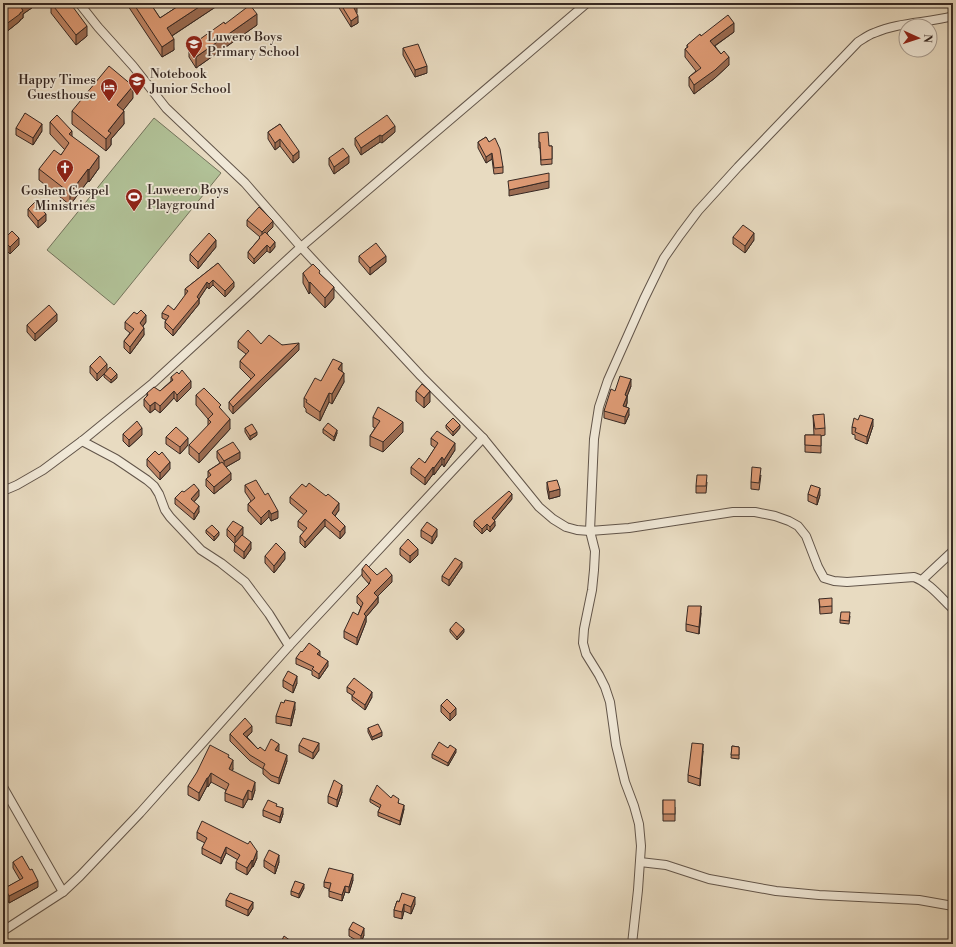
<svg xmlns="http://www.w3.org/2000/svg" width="956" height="947" font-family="'Libre Bodoni',serif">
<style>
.green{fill:#b1c197;stroke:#74745d}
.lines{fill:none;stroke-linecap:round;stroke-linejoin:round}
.street-casing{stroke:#62554a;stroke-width:10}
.street{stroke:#f0e8d7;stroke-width:8}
.wall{fill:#bf8565;stroke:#362823}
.shaded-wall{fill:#9b6c52;stroke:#362823}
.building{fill:#de9b75;stroke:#362823}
.labels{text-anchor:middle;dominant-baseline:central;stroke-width:3.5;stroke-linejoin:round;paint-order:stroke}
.poi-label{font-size:13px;fill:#362823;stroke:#f0e8d7;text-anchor:start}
</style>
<rect width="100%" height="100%" fill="#e8dbc1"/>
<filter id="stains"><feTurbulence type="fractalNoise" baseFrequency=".005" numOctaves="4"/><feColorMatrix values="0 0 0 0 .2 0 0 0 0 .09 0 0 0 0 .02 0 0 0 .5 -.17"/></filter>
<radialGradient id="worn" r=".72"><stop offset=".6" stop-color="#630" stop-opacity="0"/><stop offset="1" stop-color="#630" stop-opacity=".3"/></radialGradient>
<path class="green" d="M154,118L221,173L114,305L47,250Z"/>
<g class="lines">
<defs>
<g id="street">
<path d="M79,3L98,27L133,66L166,108L245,183L301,247L421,376L483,438L539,507L553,519L566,527L577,530L590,531L629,528L733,512H755L775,516L789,521L798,526L806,536L818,567L824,578L834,581L847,582L914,577C930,583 941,598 953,609"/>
<path d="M82,441L116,459L147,480L154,486L159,494L165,510L170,517L201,550L221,563L245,582L269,614L289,646"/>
<path d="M3,491L17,485L43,470L82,441L153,383L301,247L587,3"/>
<path d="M922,580L953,551"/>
<path d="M3,787L63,892"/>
<path d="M640,862L666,865L709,879L776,891L819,895L919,900L953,906"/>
<path d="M3,931L63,892L80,876L140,813L289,646L483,438"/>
<path d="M632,944L638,890L641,846L639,824L634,806L625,782L616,745L610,702L605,687L599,675L586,654L583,643L584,629L592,590L594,570L595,551L590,531L594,439L599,407L608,380L644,299L664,258L680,235L698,211L738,167L858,42C863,39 868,35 874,33C899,22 927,23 953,16"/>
</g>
</defs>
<use href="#street" class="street-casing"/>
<use href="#street" class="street"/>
</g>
<g class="wall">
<path d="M3,3H39L23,14V18L20,20V21L5,33L3,30Z"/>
<path d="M51,3H70L87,36L76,45L51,13Z"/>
<path d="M126,3H150L160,18L183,3H225L221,6L220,4L172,36L174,50L162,57Z"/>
<path d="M336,3H355L358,23L351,27Z"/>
<path d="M225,24L257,25L196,68L189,57V47Z"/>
<path d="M734,32L715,46L729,65L715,78L694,94L689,86V77L696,71L685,57V49L687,48V45L701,36Z"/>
<path d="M403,48L427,73L415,77L403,55Z"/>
<path d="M133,98L123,110L124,124L111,139V145L106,151L72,124V111Z"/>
<path d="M50,122L72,136L99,168L89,182L88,181L70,205L39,180V169L61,155L65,150L50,134Z"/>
<path d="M280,124L299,158L293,163L280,146L275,150L268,139V132Z"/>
<path d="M16,128L42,131L33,145L16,135Z"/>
<path d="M395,132L382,143L380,142L361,155L355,145V138Z"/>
<path d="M539,133L549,146H552V164L541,165L540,148H539Z"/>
<path d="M486,137L503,167V173L494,174L492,159L486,163L478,148V142Z"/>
<path d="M329,158L349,163L334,174L329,165Z"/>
<path d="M28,209L46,221L38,228L28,216Z"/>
<path d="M247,220L273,227L267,233L275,247L270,253L267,251L254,264L248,258V252L259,239L260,237L247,226Z"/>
<path d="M733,237L754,240L745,253L733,244Z"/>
<path d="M3,240L19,245L10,254L3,247Z"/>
<path d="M216,247L198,269L190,261V254Z"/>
<path d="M359,256L386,262L370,275L359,262Z"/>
<path d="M218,263L234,287L225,297L213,285L209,289L207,287L199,299V304L173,336L165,328V322L166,320L162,318V313L174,310L186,295H185V289Z"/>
<path d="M303,273L334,298L325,308L310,292L309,294L303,283Z"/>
<path d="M57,321L35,341L27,332V325Z"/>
<path d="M125,322H146L143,326L144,335L130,354L124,348V341L130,333L125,329Z"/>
<path d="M238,341L261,344L282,345L299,350L233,414L229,409V402L251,379L240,368V361L246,354L238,348Z"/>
<path d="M90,366L107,370L117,378L111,383L104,377V374L97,381L90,373Z"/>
<path d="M342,371L344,382L332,404L329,402L320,421L306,412V409L304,407V398L321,381Z"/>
<path d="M171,377L191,388L177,402L174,398L160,413L155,409L150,413L144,406V399L147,396V393L160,391L171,381Z"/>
<path d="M631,386L627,396V403L626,407L629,415L625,424L604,418V411L615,391Z"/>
<path d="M416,391L430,402L424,408L416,401Z"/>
<path d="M196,395L221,409L230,429L199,463L189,454V445L208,426V419L196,405Z"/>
<path d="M813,415L825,428V435L821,436V453L805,452V435H814Z"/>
<path d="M373,417L403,432L383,452L370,446V436L375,428L373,427Z"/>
<path d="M446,425L460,428L453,436L446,428Z"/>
<path d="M873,426L867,444L855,439V435L852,434V427Z"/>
<path d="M245,428L257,435L250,440L245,432Z"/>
<path d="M323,429L337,433L334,441L323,433Z"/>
<path d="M123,434L142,435L129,447L123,441Z"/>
<path d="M166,437L188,445L180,454L166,444Z"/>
<path d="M431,438L455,450L444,467L442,464L434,475L433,474L425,485L411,474V467L425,463L435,448L431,445Z"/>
<path d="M217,451L240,459L226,467L231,480L214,494L206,486V479L208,477V471L220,463L217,458Z"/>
<path d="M159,455L170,469L160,480L147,466V459Z"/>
<path d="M761,475L759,490L751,489V482Z"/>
<path d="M547,482L560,496L549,499L547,489Z"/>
<path d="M707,482L706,493H696V486Z"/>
<path d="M245,485L278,518L271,521L269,517L261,525L248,511V504L251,501L245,492Z"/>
<path d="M306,487L339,510L335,516L345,533L340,539L325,526L305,548L300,543V536L304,532L298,527V521L304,515L290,503V497Z"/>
<path d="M184,492L199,496L194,502L199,512L194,520L175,504V498Z"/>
<path d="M808,494L820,495L817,505L808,501Z"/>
<path d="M512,499L494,520L495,526L490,532L487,529L482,534L474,526V521Z"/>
<path d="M227,529L243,534L242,536L251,549L244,559L234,551L235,544L227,536Z"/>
<path d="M206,530L219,535L214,541L206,533Z"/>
<path d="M421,530L437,536L432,544L421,537Z"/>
<path d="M400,548L418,555L410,563L400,555Z"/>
<path d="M265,556L285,559L274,573L265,563Z"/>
<path d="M462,567L449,586L442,581V576Z"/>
<path d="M362,569L392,582L378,596V603L366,617V622L357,645L344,638V631L358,615L361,607L357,603V596L369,584L362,576Z"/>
<path d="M819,599L832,606V613L820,614Z"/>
<path d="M701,613L699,634L686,631V624Z"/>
<path d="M850,616L849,624L840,623V620Z"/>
<path d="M450,629L464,632L457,640L450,632Z"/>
<path d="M302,652L320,656L328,666L319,679L312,675V671L296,664V658Z"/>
<path d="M283,680L297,683L293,693L283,687Z"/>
<path d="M347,687L372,697L365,710L352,700V695L347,692Z"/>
<path d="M441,705L456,715L450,721L441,712Z"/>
<path d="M295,709L291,726L276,723V716Z"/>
<path d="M368,728L382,736L372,740L368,732Z"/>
<path d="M252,732L247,737L258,749L265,751L279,750L278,751L287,761L279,784L271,781L263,774V769L250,761L230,741V734Z"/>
<path d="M299,745L319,750L313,759L299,752Z"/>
<path d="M732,746L739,747V759L731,758Z"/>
<path d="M448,748L456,752L448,766L432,758V754Z"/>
<path d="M703,751L700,786L688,782V775Z"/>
<path d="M229,757L233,769L232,771L255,790L252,800L248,799L243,808L225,801V793L226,790L211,782L208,787L207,786L199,801L188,795V786Z"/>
<path d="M342,792L337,807L328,803V796Z"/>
<path d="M391,798L399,803V804L404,809L400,825L378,816V812L380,808L370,802V799Z"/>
<path d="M663,800L675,807V821H663Z"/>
<path d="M277,806L283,814L280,823L263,816V810Z"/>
<path d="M197,832L257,858L253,867H252L247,875L236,869V862L238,860L226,853L221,864L202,854V848L205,843L197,839Z"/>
<path d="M264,860L279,862L275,874L264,867Z"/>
<path d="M13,862L38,887L9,903L5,894V899V888L20,880L13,868Z"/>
<path d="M353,880L349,893L345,892L342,901L329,897V889L324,887V882Z"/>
<path d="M304,888L299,898L291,895V891Z"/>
<path d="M226,900L253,908L248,916L226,906Z"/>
<path d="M397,901L415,904L411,914L404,911L402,919L394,917V910Z"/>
<path d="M349,929L364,935L361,943L349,936Z"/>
</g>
<g class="shaded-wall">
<path d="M28,3H39L23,14V18L20,20V21L5,33V25L21,7Z"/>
<path d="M205,3H220V4L167,39V28Z"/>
<path d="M221,3H225L221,6Z"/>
<path d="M357,6V13L354,15V8Z"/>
<path d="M257,14V25L196,68V57Z"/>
<path d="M358,16V23L351,27V21Z"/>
<path d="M734,23V32L710,49V41Z"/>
<path d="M87,26V36L76,45V35Z"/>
<path d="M174,39V50L162,57V47Z"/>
<path d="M729,57V65L715,78L694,94V85Z"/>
<path d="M427,66V73L415,77V70Z"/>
<path d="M133,86V98L117,118V105Z"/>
<path d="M124,111V124L111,139V145L106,151V139L108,131Z"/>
<path d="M42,124V131L33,145V138Z"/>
<path d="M395,126V132L382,143V136Z"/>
<path d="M72,131V143L69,134Z"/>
<path d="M380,135V142L361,155V148Z"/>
<path d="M280,139V146L275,150V143Z"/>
<path d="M299,151V158L293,163V156Z"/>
<path d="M492,153V159L486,163V157Z"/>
<path d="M99,156V168L89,182V170Z"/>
<path d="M349,156V163L334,174V167Z"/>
<path d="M88,169V181L70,205V193Z"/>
<path d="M549,181V188L509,196V190Z"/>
<path d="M46,214V221L38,228V221Z"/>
<path d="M273,221V227L262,238V232Z"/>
<path d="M754,233V240L745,253V246Z"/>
<path d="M19,238V245L10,254V247Z"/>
<path d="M216,240V247L198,269V262Z"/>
<path d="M275,242V247L270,253V248Z"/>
<path d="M267,245V251L254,264V259Z"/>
<path d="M386,256V262L370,275V268Z"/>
<path d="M213,280V285L209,289V284Z"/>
<path d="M207,282V287L199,299V304L173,336V330Z"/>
<path d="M234,282V287L225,297V291Z"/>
<path d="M310,282V292L309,294V283Z"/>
<path d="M334,287V298L325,308V298Z"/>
<path d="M57,314V321L35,341V334Z"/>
<path d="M146,315V322L140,330V323Z"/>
<path d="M144,328V335L130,354V347Z"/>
<path d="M299,343V350L233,414V407Z"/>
<path d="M342,363V372L338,369Z"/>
<path d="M107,364V371L97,381V374Z"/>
<path d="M344,373V382L332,404V394Z"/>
<path d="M117,374V378L111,383V380Z"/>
<path d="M631,379V386L625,402V395Z"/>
<path d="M191,381V388L177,402V395Z"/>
<path d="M174,391V398L160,413V406Z"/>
<path d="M430,391V402L424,408V398Z"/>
<path d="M329,393V402L320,421V412Z"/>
<path d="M627,396V403L623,413V406Z"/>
<path d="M155,402V409L150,413V406Z"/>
<path d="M629,408V415L625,424V417Z"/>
<path d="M230,419V429L199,463V454Z"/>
<path d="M873,419V426L867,444V437Z"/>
<path d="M403,422V432L383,452V442Z"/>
<path d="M460,425V428L453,436V432Z"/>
<path d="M142,428V435L129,447V440Z"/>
<path d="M337,430V433L334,441V437Z"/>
<path d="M257,432V435L250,440V436Z"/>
<path d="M188,438V445L180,454V447Z"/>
<path d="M455,443V450L444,467V460Z"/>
<path d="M240,452V459L224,468V461Z"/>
<path d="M442,457V464L434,475V468Z"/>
<path d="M170,462V469L160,480V473Z"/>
<path d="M433,467V474L425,485V478Z"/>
<path d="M231,473V480L214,494V487Z"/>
<path d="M820,488V495L817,505V498Z"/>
<path d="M560,489V496L549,499V492Z"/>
<path d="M199,490V496L191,505V499Z"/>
<path d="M512,494V499L492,523V518Z"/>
<path d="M339,503V510L332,520V513Z"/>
<path d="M199,506V512L194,520V514Z"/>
<path d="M269,510V517L261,525V518Z"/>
<path d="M278,511V518L271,521V514Z"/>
<path d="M325,519V526L305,548V542Z"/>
<path d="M495,521V526L490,532V527Z"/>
<path d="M487,524V529L482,534V529Z"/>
<path d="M345,526V533L340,539V532Z"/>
<path d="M243,527V534L235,544V537Z"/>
<path d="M437,529V536L432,544V537Z"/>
<path d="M219,532V535L214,541V537Z"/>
<path d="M251,542V549L244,559V552Z"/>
<path d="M418,549V555L410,563V556Z"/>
<path d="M285,552V559L274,573V566Z"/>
<path d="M462,562V567L449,586V580Z"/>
<path d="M392,575V582L374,600V593Z"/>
<path d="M378,597V603L366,617V622L357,645V638L364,614Z"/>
<path d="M701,606V613L699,634V627Z"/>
<path d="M464,629V632L457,640V637Z"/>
<path d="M320,651V656L317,654Z"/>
<path d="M328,661V666L319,679V674Z"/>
<path d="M297,676V683L293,693V686Z"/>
<path d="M372,692V697L365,710V705Z"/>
<path d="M295,702V709L291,726V719Z"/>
<path d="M456,708V715L450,721V714Z"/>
<path d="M252,726V732L243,740V734Z"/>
<path d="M382,732V736L372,740V737Z"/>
<path d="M319,743V750L313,759V753Z"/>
<path d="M279,744V750L275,756V750Z"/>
<path d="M703,744V751L700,786V779Z"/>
<path d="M456,749V752L448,766V763Z"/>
<path d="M287,755V761L279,784V778Z"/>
<path d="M233,760V769L229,777V769Z"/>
<path d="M211,773V782L208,787V778Z"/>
<path d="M207,778V786L199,801V793Z"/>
<path d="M255,782V790L252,800V792Z"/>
<path d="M342,785V792L337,807V800Z"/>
<path d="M248,790V799L243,808V800Z"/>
<path d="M404,805V809L400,825V821Z"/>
<path d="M283,808V814L280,823V817Z"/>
<path d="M226,847V853L221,864V858Z"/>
<path d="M257,851V858L253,867V861Z"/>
<path d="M279,855V862L275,874V867Z"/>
<path d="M252,860V867L247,875V868Z"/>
<path d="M353,874V880L349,893V887Z"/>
<path d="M38,881V887L9,903V896Z"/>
<path d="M304,884V888L299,898V894Z"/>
<path d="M345,886V892L342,901V895Z"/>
<path d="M5,892V899L3,900V894Z"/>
<path d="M415,897V904L411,914V907Z"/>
<path d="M253,902V908L248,916V910Z"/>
<path d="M404,904V911L402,919V912Z"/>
<path d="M364,928V935L361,943V936Z"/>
</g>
<g class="building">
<path d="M3,3H28L21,7L23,11L20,13V14L5,25L3,23Z"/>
<path d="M51,3H70L87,26L76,35Z"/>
<path d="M133,3H150L160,18L183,3H205L167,28L174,39L162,47Z"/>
<path d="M340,3H355L357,6L354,8L358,16L351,21Z"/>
<path d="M250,5L257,14L196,57L189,47L224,22L225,24Z"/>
<path d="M728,15L734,23L710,41L721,54L724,51L729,57L715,70L694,85L689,77L701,68L685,49L688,47L687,45L700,34L701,36Z"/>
<path d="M418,44L427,66L415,70L403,48Z"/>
<path d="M109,66L133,86L117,105L124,111L108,131L111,133L106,139L72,111Z"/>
<path d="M25,113L42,124L33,138L16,128Z"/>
<path d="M57,115L72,131L69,134L99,156L89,170L88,169L70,193L39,169L54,150L61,155L69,143L50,122Z"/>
<path d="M387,115L395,126L382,136L380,135L361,148L355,138Z"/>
<path d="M280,124L299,151L293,156L280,139L275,143L268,132Z"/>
<path d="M548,132L549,146H552V159L541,160L540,142H539V133Z"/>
<path d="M486,137L489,142L495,138L500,149L503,167L494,168L492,153L486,157L478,142Z"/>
<path d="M343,148L349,156L334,167L329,158Z"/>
<path d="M549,173V181L509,190L508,181Z"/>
<path d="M35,202L46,214L38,221L28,209Z"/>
<path d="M259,207L273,221L262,232L247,220Z"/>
<path d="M743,225L754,233L745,246L733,237Z"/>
<path d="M12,231L19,238L10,247L3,240Z"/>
<path d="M265,232L275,242L270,248L267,245L254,259L248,252L260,238L259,237Z"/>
<path d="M209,233L216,240L198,262L190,254Z"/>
<path d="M376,243L386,256L370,268L359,256Z"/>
<path d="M218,263L234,282L225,291L213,280L209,284L207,282L197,297L199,299L173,330L165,322L169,316L162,313L168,305L174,310L188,291L185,289Z"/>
<path d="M313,264L320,271L319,273L334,287L325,298L310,282L309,283L303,273Z"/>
<path d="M49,305L57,314L35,334L27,325Z"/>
<path d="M141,310L146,315L140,323L144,328L130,347L124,341L134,329L125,322L134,312L137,314Z"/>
<path d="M248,330L261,344L269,335L282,345L299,343L233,407L229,402L255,375L240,361L249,351L238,341Z"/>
<path d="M100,356L107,364L97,374L90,366Z"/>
<path d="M333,359L342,363L338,369L344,373L332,394L329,393L320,412L306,402L307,400L304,398L315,378L321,381Z"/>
<path d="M110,367L117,374L111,380L104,374Z"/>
<path d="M182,370L191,381L177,395L174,391L160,406L155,402L150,406L144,399L148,395L147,393L154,387L160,391L173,380L171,377L177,372L179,374Z"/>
<path d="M620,376L631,379L625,395L627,396L623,406L629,408L625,417L604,411L611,389L615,391Z"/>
<path d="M422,384L430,391L424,398L416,391Z"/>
<path d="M204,388L221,405L219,407L230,419L199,454L189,445L211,422L208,419L213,414L196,395Z"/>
<path d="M378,407L403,422L383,442L370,436L380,421L373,417Z"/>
<path d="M824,414L825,428L815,429L813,415Z"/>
<path d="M860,415L873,419L867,437L855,432L856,428L852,427L854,418L858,420Z"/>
<path d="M453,418L460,425L453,432L446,425Z"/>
<path d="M137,421L142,428L129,440L123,434Z"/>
<path d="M328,423L337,430L334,437L323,429Z"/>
<path d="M252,424L257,432L250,436L245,428Z"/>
<path d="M176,427L188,438L180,447L166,437Z"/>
<path d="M437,431L455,443L444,460L442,457L434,468L433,467L425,478L411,467L419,458L425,463L438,443L431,438Z"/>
<path d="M805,435H821V446L805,445Z"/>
<path d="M233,442L240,452L224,461L217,451Z"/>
<path d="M155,451L159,455L162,452L170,462L160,473L147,459Z"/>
<path d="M222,462L231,473L214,487L206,479L211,475L208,471Z"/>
<path d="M752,467L761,468L759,483L751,482Z"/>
<path d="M697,475H707L706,486H696Z"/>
<path d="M256,480L265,495L268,493L278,511L271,514L269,510L261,518L248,504L255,498L245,485Z"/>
<path d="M557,480L560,489L549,492L547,482Z"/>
<path d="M309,483L326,496L328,494L339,503L332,513L345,526L340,532L325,519L305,542L300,536L307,528L298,521L307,511L290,497L302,484L306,487Z"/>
<path d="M194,484L199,490L191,499L199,506L194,514L175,498L182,491L184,492Z"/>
<path d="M811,485L820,488L817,498L808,494Z"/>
<path d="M509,491L512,494L492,518L495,521L490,527L487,524L482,529L474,521Z"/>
<path d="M233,521L243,527L235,537L227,529Z"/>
<path d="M427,522L437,529L432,537L421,530Z"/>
<path d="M212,525L219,532L214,537L206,530Z"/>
<path d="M242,535L251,542L244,552L234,544Z"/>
<path d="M408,539L418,549L410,556L400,548Z"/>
<path d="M276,543L285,552L274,566L265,556Z"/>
<path d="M455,558L462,562L449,580L442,576Z"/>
<path d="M366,564L377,575L386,568L392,575L374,593L378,597L364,614L366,616L357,638L344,631L353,612L358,615L363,603L357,596L370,583H369L371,580L362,569Z"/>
<path d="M832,598V606L820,607L819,599Z"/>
<path d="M688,606H701L699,627L686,624Z"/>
<path d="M841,612H850L849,621L840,620Z"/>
<path d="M456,622L464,629L457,637L450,629Z"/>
<path d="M309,643L320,651L317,654L328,661L319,674L312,669L314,667L296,658L301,651L302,652Z"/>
<path d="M288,671L297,676L293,686L283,680Z"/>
<path d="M354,678L372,692L365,705L352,696L355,692L347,687Z"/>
<path d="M447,699L456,708L450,714L441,705Z"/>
<path d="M285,700L295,702L291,719L276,716L281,702L284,703Z"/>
<path d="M245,718L252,726L243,734L258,749L260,747L265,751L271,739L279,744L275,750L287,755L279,778L271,775L263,768L265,764L250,755L230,734Z"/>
<path d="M378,724L382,732L372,737L368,728Z"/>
<path d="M303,738L319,743L313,753L299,745Z"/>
<path d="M439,742L448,748L450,745L456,749L448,763L432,754Z"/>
<path d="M692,743L703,744L700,779L688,775Z"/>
<path d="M210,745L229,755L228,757L233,760L229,769L255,782L252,792L248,790L243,800L225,793L229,784L211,773L208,778H207L199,793L188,786L197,772Z"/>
<path d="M732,746L739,747V755H731Z"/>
<path d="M334,780L342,785L337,800L328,796Z"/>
<path d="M377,785L391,798L393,795L399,799L398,803L404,805L400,821L378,812L381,805L370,799Z"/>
<path d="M268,800L277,804L276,806L283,808L280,817L263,810Z"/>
<rect x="663" y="800" width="12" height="14"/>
<path d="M202,821L248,844L250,841L257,851L253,861L252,860L247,868L236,862L240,855L226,847L221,858L202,848L207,838L197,832Z"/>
<path d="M269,850L279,855L275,867L264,860Z"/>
<path d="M22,856L30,870L32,869L38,881L9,896L5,888L23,878L13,862Z"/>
<path d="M329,868L353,874L349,887L345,886L342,895L329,891L331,883L324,882Z"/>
<path d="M295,881L304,884L299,894L291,891Z"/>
<path d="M3,889L5,892L3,894Z"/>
<path d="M230,893L253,902L248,910L226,900Z"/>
<path d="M402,893L415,897L411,907L404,904L402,912L394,910L397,901L399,902Z"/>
<path d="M353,922L364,928L361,936L349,929Z"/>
<path d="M284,936L291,941L288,944H280Z"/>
</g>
<defs>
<symbol id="school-pin" viewBox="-11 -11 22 30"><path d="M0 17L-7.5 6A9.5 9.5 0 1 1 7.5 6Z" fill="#8f2418" stroke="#f0e8d7"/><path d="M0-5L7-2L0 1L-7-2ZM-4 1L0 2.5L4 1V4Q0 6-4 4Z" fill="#fff"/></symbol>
<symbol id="hotel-pin" viewBox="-11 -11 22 30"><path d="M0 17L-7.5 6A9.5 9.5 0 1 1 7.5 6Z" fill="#8f2418" stroke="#f0e8d7"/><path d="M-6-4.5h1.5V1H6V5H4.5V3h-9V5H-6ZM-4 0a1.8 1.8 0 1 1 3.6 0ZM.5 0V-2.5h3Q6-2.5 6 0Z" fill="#fff"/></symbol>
<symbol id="church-pin" viewBox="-11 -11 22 30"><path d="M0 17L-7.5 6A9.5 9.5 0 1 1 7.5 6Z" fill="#8f2418" stroke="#f0e8d7"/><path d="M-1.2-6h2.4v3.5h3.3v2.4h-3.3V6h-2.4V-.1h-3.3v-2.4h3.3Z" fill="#fff"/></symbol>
<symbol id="stadium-pin" viewBox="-11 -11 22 30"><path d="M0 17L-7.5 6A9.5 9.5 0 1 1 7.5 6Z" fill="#8f2418" stroke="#f0e8d7"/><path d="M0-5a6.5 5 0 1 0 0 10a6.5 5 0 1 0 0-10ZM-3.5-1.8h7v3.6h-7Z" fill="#fff"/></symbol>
</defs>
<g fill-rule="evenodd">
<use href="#school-pin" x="184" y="34" width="20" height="27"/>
<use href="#school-pin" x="127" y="71" width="20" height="27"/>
<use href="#hotel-pin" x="99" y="77" width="20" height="27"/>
<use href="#church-pin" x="55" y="158" width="20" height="27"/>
<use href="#stadium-pin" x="124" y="187" width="20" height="27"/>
</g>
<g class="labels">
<g class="poi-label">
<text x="207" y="37">Luwero Boys<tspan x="207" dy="15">Primary School</tspan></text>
<text x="150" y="74">Notebook<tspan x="150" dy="15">Junior School</tspan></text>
<text x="96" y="80" text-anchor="end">Happy Times<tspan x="96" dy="15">Guesthouse</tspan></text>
<text x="147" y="190">Luweero Boys<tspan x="147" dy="15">Playground</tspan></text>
<text x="65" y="191" text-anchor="middle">Goshen Gospel<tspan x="65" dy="15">Ministries</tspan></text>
</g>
</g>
<rect width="956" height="947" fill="none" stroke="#e8dbc1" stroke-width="16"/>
<rect x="4" y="4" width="948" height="939" fill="none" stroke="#362823" stroke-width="2"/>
<rect x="8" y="8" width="940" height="931" fill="none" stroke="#362823"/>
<g transform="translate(918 38) rotate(93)"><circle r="19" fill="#f0e8d7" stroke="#a69b8f"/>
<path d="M0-3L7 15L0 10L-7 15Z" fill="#8f2418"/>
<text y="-6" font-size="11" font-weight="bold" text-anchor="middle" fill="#362823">N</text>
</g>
<rect width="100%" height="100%" filter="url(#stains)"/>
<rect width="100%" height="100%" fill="url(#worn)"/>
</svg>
